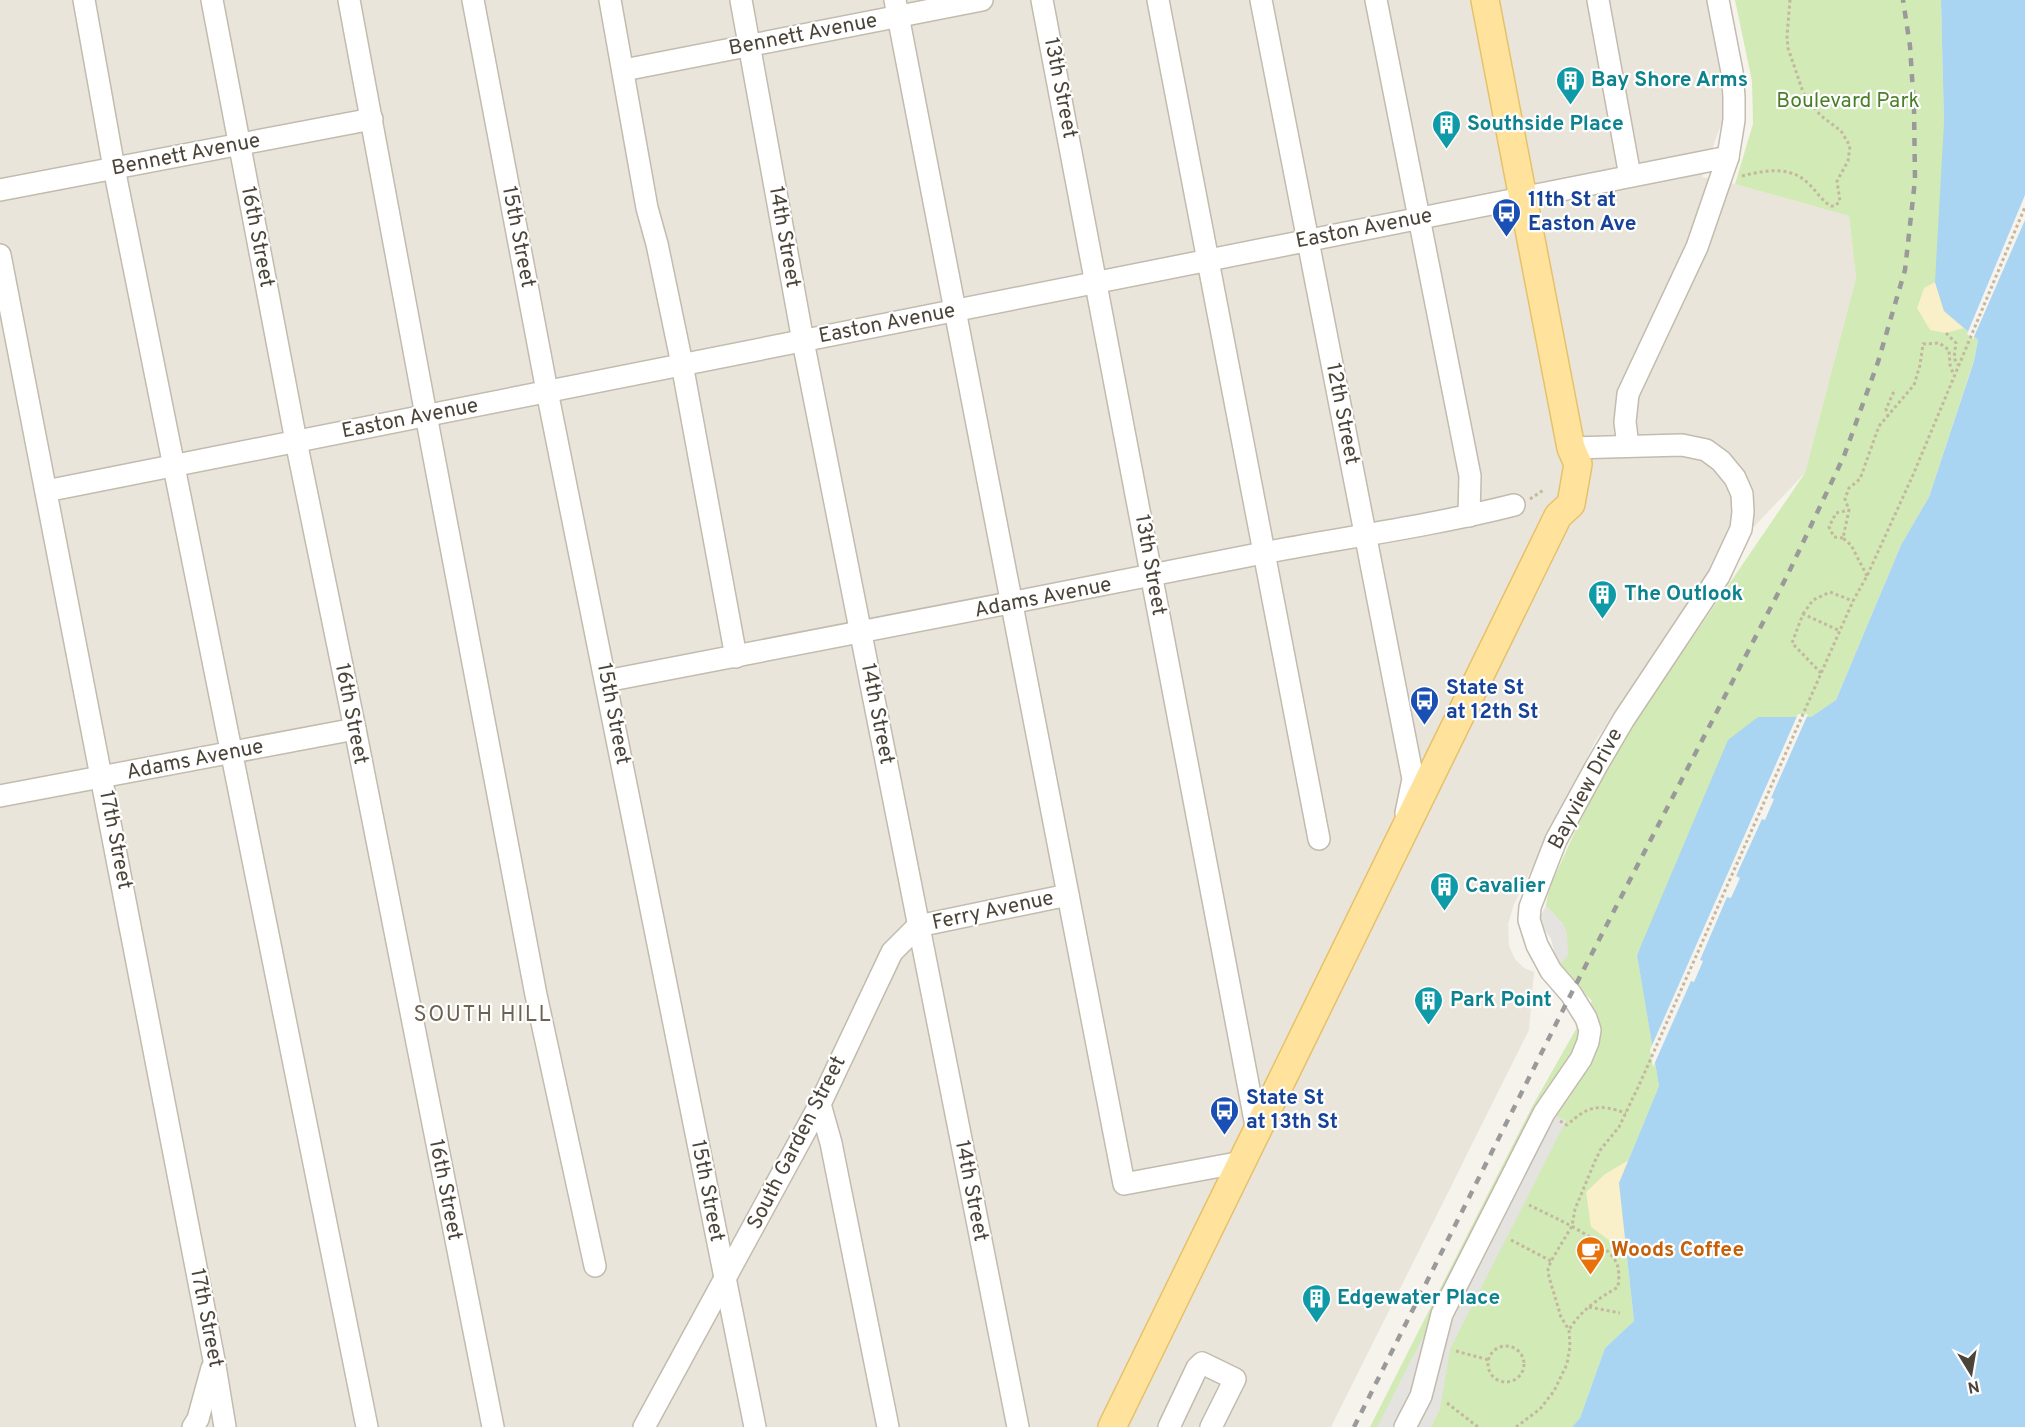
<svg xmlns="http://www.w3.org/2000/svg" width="2025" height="1427" font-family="Overpass,sans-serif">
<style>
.residential{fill:#eae5da}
.green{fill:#d2eab5}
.sand{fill:#f9efc9}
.parking{fill:#e5e3e0}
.water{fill:#a9d4f2}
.pier{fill:#f6f3ec}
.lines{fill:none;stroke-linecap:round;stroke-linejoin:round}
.minor-casing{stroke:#c2bbae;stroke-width:24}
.major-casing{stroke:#e6c16a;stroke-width:30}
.path{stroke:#c4b79f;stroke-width:3;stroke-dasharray:3 3;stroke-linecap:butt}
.minor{stroke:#fff;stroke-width:21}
.major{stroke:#ffe39c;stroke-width:27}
.rail{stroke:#9a9a9a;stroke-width:4.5;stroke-dasharray:8 8;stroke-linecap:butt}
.labels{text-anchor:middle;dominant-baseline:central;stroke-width:4.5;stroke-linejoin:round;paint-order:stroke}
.street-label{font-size:21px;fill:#4b4439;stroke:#fff}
.culture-label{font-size:21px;font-weight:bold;fill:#0d838f;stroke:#fff;text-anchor:start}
.park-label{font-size:21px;fill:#4a7f2a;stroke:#fff}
.transit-label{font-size:21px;font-weight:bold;fill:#164399;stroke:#fff;text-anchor:start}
.food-label{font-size:21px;font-weight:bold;fill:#c56008;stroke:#fff;text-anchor:start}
.neighbourhood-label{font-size:22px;letter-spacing:1.5px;fill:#6e6250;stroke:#fff}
</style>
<rect width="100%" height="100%" fill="#f6f3ec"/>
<path class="residential" d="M0,0H1706L1720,70L1723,119L1702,177L1735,184L1849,216L1856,278L1805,473L1710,573L1596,740L1514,904L1508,924L1509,946L1515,959L1524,968L1534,972L1529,1030L1331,1427H0Z"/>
<path class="green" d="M1735,0H1941L1944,123V311L1978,340L1974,360L1929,497L1901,545L1836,700L1811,717H1758L1637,954L1659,1086L1619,1183L1634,1321L1605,1348L1580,1418L1572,1427H1370L1533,1105L1592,1001L1558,967L1563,924L1546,906C1547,890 1557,872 1563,858C1584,810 1608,766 1635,722L1805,473L1856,278L1849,216L1735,184L1753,124L1752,81Z"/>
<g class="sand">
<path d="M1935,282L1944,311L1964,328L1946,333L1930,330L1917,308L1924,288Z"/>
<path d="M1646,1150L1636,1260L1591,1227L1586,1192L1605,1174Z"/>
</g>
<g class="parking">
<path d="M1546,906L1563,924L1567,933L1568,955L1558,967L1551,939L1538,920Z"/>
<path d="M1540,1108L1566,1121L1450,1349L1440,1409L1431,1427H1377Z"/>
</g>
<path class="water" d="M1941,0H2025V1427H1572L1580,1418L1605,1348L1634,1321L1619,1183L1659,1086L1637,955L1728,740L1758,717H1811L1836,700L1901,545L1929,497L1974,361L1978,340L1944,311L1935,282L1944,123Z"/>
<g class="pier">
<path d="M2025,195V220L1973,339L1967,334Z"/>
<path d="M1798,714H1808L1771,798L1774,799L1765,820L1762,819L1736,876L1740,878L1731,898L1727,897L1700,960L1703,961L1694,982L1691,981L1653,1067L1650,1050Z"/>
</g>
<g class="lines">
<defs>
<g id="minor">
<path d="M84,0L114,168L367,1427"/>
<path d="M212,0L296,441L355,729L493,1427"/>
<path d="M349,0L426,415L536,995L595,1266"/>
<path d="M473,0L547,391L755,1427"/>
<path d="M610,0L647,208L657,244L682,364L736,657"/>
<path d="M741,0L803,341L1018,1427"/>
<path d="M895,0L1124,1184L1242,1162"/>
<path d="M1042,0C1117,376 1183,754 1257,1131"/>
<path d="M1158,0L1319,839"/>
<path d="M1261,0L1413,779L1406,813"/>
<path d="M1376,0L1470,476L1469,516"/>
<path d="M1598,0L1630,176"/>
<path d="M624,70L982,0"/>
<path d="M0,190L372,119"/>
<path d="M0,255L214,1360L225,1427"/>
<path d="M1628,446L1625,422L1628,394L1697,247L1728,157L1734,120V97L1732,72L1718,0"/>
<path d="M46,491L1728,157"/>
<path d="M606,681C826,640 1044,596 1263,553C1347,537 1431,526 1514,505"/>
<path d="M0,796L355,729"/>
<path d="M820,1104L831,1143L888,1427"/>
<path d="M193,1427L198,1419L212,1368"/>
<path d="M644,1427L820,1104L892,952L918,926L1068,895"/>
<path d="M1169,1427L1197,1368L1202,1363L1235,1379L1211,1427"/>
<path d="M1405,1427L1421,1396L1442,1314L1544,1113L1581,1059L1588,1042L1590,1030L1586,1018L1571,994L1551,971L1537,945L1529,920L1530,907L1556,840L1597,765L1624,719L1719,576L1741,529L1743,512L1742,494L1735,478L1721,461L1706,450L1682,445L1571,448"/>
</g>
<path id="major" d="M1112,1427L1558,516L1571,504L1578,464L1571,448L1485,0"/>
</defs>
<use href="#minor" class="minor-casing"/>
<use href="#major" class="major-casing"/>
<g class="path">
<path d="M1742,176C1766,170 1791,165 1810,185C1817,192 1822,201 1831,206H1835L1840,201L1837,181L1848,161L1850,146L1841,131L1820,115L1803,92L1788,48L1787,36L1790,0"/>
<path d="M1946,333L1956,343L1954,358L1958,365"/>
<path d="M1888,417L1886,409L1895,389"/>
<path d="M1530,499L1545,489"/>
<path d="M1843,538L1834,537L1829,527L1836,513L1849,510"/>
<path d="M1867,576L1851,545L1843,538L1849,510L1845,499L1849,488L1860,479L1879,426L1914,385L1920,365L1923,344L1939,343L1949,350L1950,365L1953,373"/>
<path d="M1803,614L1813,600L1830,592L1853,601"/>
<path d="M1821,673L1792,643L1803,614L1840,631"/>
<path d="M1560,1121L1567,1125C1589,1105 1599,1104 1626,1113"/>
<path d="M1529,1205C1553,1217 1600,1237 1615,1260C1620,1268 1619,1278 1618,1287C1598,1299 1581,1310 1569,1330"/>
<path d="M1511,1240L1551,1261"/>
<path d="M1589,1307L1620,1313"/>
<circle cx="1506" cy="1364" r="18"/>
<path d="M1456,1351L1489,1360"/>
<path d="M1447,1403L1478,1427"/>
<path d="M1516,1427L1540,1409L1554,1391L1567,1364L1570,1346L1569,1330L1561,1317L1549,1277L1548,1269L1551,1261L1572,1226L1575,1209L1595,1161L1601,1149L1619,1127L1640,1083L1853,601L1867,576L1913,475L2025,207"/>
</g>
<use href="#minor" class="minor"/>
<use href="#major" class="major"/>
<path class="rail" d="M1354,1427L1571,994L1788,574L1844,456L1878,362L1905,270L1915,180L1914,108L1910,46L1903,0"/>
</g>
<defs>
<symbol id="building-pin" viewBox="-11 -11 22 30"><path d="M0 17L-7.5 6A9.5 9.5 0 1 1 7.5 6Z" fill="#0f9aa8" stroke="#fff"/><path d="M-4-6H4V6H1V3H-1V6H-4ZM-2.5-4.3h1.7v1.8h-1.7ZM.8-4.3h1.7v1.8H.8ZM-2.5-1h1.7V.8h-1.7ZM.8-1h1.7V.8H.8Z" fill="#fff"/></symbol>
<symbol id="bus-pin" viewBox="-11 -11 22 30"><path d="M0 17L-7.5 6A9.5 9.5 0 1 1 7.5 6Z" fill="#1a4fb4" stroke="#fff"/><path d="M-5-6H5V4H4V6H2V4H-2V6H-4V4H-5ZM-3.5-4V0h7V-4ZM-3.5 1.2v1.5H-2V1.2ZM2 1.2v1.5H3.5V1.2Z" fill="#fff"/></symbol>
<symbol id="cafe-pin" viewBox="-11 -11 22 30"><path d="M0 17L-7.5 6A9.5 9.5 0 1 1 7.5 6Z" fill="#e8710a" stroke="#fff"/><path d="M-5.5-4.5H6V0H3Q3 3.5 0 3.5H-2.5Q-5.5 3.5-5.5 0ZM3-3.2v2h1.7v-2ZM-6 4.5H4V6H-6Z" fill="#fff"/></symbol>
</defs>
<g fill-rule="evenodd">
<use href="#building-pin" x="1554" y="64" width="33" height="45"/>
<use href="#building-pin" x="1430" y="108" width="33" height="45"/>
<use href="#bus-pin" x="1490" y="196" width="33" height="45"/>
<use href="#building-pin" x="1586" y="578" width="33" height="45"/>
<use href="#bus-pin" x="1408" y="684" width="33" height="45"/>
<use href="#building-pin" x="1428" y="870" width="33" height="45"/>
<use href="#building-pin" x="1412" y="984" width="33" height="45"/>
<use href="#bus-pin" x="1208" y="1094" width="33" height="45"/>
<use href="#cafe-pin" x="1574" y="1234" width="33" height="45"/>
<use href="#building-pin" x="1300" y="1282" width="33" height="45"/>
</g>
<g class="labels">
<g class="street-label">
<text transform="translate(803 35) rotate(-11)">Bennett Avenue</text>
<text transform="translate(1060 88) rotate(79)">13th Street</text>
<text transform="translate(186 155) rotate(-11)">Bennett Avenue</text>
<text transform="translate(1364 229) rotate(-11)">Easton Avenue</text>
<text transform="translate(257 237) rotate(79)">16th Street</text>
<text transform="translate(518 237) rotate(79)">15th Street</text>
<text transform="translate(784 237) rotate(80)">14th Street</text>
<text transform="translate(887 324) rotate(-11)">Easton Avenue</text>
<text transform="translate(1342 414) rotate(79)">12th Street</text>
<text transform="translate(410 419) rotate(-11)">Easton Avenue</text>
<text transform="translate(1150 565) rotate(80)">13th Street</text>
<text transform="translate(1043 598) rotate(-11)">Adams Avenue</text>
<text transform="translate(351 714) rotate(79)">16th Street</text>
<text transform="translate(613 714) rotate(79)">15th Street</text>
<text transform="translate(877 714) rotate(79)">14th Street</text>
<text transform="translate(195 760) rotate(-11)">Adams Avenue</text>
<text transform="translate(1586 789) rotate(-62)">Bayview Drive</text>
<text transform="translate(115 840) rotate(79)">17th Street</text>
<text transform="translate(993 911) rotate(-12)">Ferry Avenue</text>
<text transform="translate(797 1143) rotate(-63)">South Garden Street</text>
<text transform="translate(445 1190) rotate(79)">16th Street</text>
<text transform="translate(707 1191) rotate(79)">15th Street</text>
<text transform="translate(971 1191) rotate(79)">14th Street</text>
<text transform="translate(206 1318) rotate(79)">17th Street</text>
</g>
<g class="culture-label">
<text x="1591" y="80">Bay Shore Arms</text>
<text x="1467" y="124">Southside Place</text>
<text x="1624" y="594">The Outlook</text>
<text x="1465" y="886">Cavalier</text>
<text x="1450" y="1000">Park Point</text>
<text x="1337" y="1298">Edgewater Place</text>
</g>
<g class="park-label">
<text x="1848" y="101">Boulevard Park</text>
</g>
<g class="transit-label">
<text x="1528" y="200">11th St at<tspan x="1528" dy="24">Easton Ave</tspan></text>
<text x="1446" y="688">State St<tspan x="1446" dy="24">at 12th St</tspan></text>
<text x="1246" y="1098">State St<tspan x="1246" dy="24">at 13th St</tspan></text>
</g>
<g class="food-label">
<text x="1611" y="1250">Woods Coffee</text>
</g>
<g class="neighbourhood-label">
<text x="483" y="1015">SOUTH HILL</text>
</g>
</g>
<g transform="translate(1971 1373) rotate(169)" stroke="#ffffff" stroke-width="4.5" paint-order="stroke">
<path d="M0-4.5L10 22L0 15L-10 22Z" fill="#4b4439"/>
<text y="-9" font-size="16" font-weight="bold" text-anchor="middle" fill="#4b4439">N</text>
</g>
</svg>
